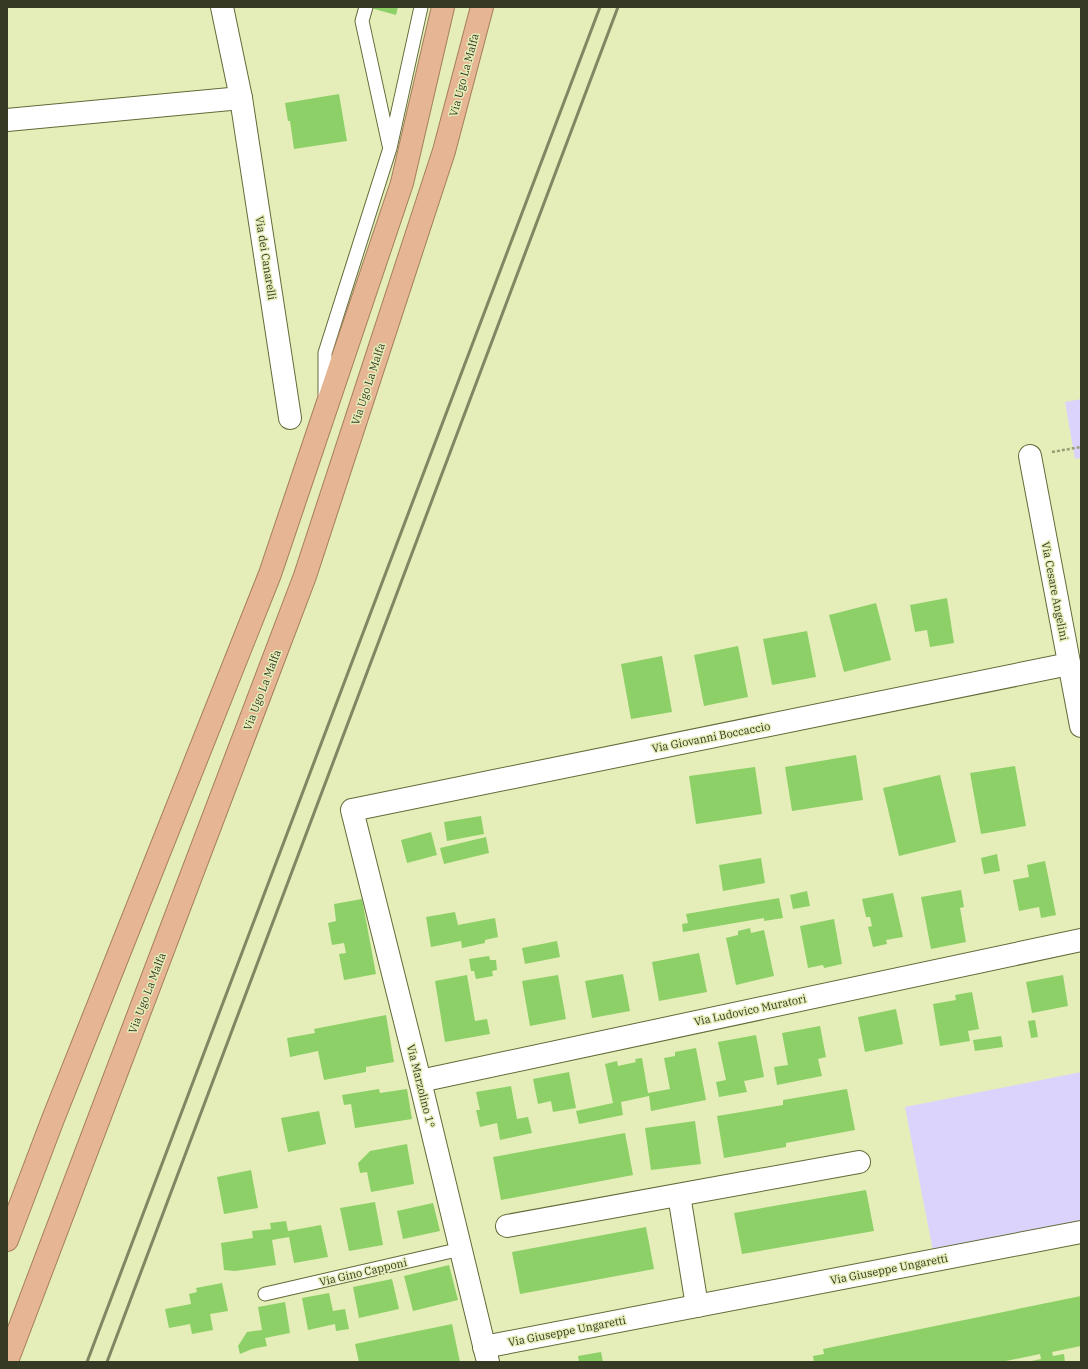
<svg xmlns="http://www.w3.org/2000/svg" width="1088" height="1369" font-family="'IBM Plex Serif',serif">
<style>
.green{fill:#dcd3fc}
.building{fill:#8dd068}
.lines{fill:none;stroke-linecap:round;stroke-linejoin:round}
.service-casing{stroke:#636a39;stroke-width:15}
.minor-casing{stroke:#636a39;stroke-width:24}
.trunk-casing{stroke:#a47e5b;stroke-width:24}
.path{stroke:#979d76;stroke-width:2.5;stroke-dasharray:3 2;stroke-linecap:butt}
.service{stroke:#fff;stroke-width:13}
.minor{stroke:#fff;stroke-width:22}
.trunk{stroke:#e6b694;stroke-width:22}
.rail{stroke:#818663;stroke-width:3}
.labels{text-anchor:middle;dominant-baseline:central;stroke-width:3;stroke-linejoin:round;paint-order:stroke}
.street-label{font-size:11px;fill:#363924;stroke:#e5eeb8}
</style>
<rect width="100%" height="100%" fill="#e5eeb8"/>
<g class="green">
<path d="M1081,399V458L1075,459L1065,402Z"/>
<path d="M1081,1072V1222L933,1251L905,1107Z"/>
</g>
<g class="building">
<path d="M367,7H398L396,15Z"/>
<path d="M339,94L347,141L294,149L290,121H288L285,103Z"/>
<path d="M947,598L954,643L930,647L927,630L915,632L910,605Z"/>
<path d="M876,603L891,660L844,672L829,615Z"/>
<path d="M807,631L816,677L772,685L763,639Z"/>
<path d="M738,646L748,697L704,706L694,655Z"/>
<path d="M662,656L672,712L631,719L621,664Z"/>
<path d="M856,755L863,800L792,811L785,767Z"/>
<path d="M1015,766L1026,826L981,834L970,773Z"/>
<path d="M755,767L762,814L696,824L689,776Z"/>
<path d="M940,775L956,842L899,856L883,788Z"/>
<path d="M481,816L484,834L447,841L444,822Z"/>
<path d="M431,832L437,855L407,863L401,840Z"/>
<path d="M486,837L489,853L444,864L440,848Z"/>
<path d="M997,854L1000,871L984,874L981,858Z"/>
<path d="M761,858L765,883L723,891L719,865Z"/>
<path d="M1045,861L1056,915L1041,918L1039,907L1019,911L1013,880L1029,877L1027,865Z"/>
<path d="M961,890L964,907L960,908L966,942L931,949L921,897Z"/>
<path d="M807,891L810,906L793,909L790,895Z"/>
<path d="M893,893L903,937L886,940L887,944L873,947L868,927L872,926L870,917H866L862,899Z"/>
<path d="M779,898L783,918L764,921V918L683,932L682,924L688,923L686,914Z"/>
<path d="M362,899L376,974L344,980L339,954L346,953L344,943L332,945L328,923L336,921L334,904Z"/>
<path d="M455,912L458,925L495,918L498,937L485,940V943L462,948L461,941L431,947L426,917Z"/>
<path d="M834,919L842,964L824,968L823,965L808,968L800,926Z"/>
<path d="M750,928L751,933L764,930L774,976L736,985L726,938L738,935V931Z"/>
<path d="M557,941L560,957L525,964L522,948Z"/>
<path d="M699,953L707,992L659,1001L652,962Z"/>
<path d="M489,956L490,960H496L497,970L492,971L493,976L476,979L474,971H471L469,959Z"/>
<path d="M623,974L630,1011L592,1018L585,981Z"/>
<path d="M467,975L475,1021L487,1019L490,1034L445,1042L435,981Z"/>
<path d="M558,975L566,1019L530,1026L522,981Z"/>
<path d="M1063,975L1068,1006L1032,1013L1026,982Z"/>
<path d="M972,992L979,1029L968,1031L970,1041L940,1046L933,1004L956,1000L955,995Z"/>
<path d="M896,1009L903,1044L865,1052L858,1017Z"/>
<path d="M386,1015L394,1062L366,1067V1072L324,1080L318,1051L290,1057L287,1038L315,1033L314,1029Z"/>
<path d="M1035,1020L1038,1037L1031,1038L1028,1021Z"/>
<path d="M820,1026L826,1057L818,1059L822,1076L777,1085L774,1067L788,1065L782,1033Z"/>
<path d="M756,1035L764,1077L744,1081L747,1092L719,1097L716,1082L726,1080L718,1042Z"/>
<path d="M1001,1036L1003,1047L975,1051L973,1040Z"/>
<path d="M696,1048L706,1100L651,1111L649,1096L621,1102L623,1115L579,1124L576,1111L613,1103L605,1064L617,1061L618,1066L636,1062L635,1059L642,1058L648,1093L670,1089L664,1058L675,1056V1052Z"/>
<path d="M569,1072L576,1108L553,1112L551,1101L538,1104L533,1079Z"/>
<path d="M511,1086L517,1119L528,1117L532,1133L500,1140L497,1123L480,1127L476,1110H480L476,1092Z"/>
<path d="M379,1089L380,1093L407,1089L412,1119L355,1128L351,1104L344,1105L342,1095Z"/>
<path d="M847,1089L855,1130L786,1143V1147L724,1158L717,1116L783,1105V1100Z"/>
<path d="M319,1111L326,1144L288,1152L281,1118Z"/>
<path d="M695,1121L701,1164L651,1170L645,1128Z"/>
<path d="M625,1133L633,1175L501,1200L493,1157Z"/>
<path d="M407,1144L414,1184L371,1192L367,1172L360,1173L358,1163L370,1151Z"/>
<path d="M251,1170L258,1208L224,1214L217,1177Z"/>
<path d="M866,1190L874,1231L742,1254L734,1213Z"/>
<path d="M375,1202L383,1245L349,1251L340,1208Z"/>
<path d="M433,1203L440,1231L403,1239L397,1211Z"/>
<path d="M286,1221L288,1231L321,1225L328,1257L294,1263L289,1237L272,1240L276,1265L235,1271L224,1270L221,1243L253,1238L252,1231L271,1229L270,1223Z"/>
<path d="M646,1227L654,1269L520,1294L512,1252Z"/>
<path d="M449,1265L458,1300L413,1311L404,1276Z"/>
<path d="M392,1279L399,1309L359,1318L353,1287Z"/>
<path d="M222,1283L228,1311L210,1314L213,1330L192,1334L190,1324L169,1328L165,1309L191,1304L189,1294L197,1292L196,1288Z"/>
<path d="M329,1293L333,1311L345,1309L349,1329L336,1331L335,1324L308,1330L302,1298Z"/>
<path d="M1081,1296V1346L1052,1352L1053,1356L1064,1354L1065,1362H1027L1041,1359L1040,1354L1001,1362H814L813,1356L824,1354L823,1349Z"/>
<path d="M285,1302L290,1333L265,1338L267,1346L252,1349L240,1354L238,1346L247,1332L262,1330L258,1307Z"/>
<path d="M452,1324L460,1362H359L355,1344Z"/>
<path d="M601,1352L603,1362H579L578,1356Z"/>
</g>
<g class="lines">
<defs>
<g id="service">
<path d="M366,7L362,21L389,145"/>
<path d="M325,394V353L390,148L421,7"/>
<path d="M265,1294L461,1249"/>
</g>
<g id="minor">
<path d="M222,7L241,98L290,418"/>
<path d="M7,120L241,98"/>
<path d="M1030,456L1081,726"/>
<path d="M420,1081L1081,940"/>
<path d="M679,1195L697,1306"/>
<path d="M507,1226L859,1162"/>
<path d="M484,1347L1081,1232"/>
<path d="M488,1362L420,1081L352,810L1069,664"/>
</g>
<g id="trunk">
<path d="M7,1240L53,1119L270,574L402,183L443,7"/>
<path d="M7,1361L305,576L444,151L482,7"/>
</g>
</defs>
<use href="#service" class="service-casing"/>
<use href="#minor" class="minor-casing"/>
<use href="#trunk" class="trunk-casing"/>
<path class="path" d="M1052,452L1081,447"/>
<use href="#service" class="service"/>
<use href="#minor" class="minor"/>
<use href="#trunk" class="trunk"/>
<g class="rail">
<path d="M87,1362L600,7"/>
<path d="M107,1362L618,7"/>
</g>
</g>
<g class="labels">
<g class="street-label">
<text transform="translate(464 75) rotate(-75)">Via Ugo La Malfa</text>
<text transform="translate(266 258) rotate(81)">Via dei Canarelli</text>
<text transform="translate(368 384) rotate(-72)">Via Ugo La Malfa</text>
<text transform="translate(1055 591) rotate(79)">Via Cesare Angelini</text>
<text transform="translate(262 690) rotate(-69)">Via Ugo La Malfa</text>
<text transform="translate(711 737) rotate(-11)">Via Giovanni Boccaccio</text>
<text transform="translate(147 993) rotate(-69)">Via Ugo La Malfa</text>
<text transform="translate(750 1010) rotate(-12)">Via Ludovico Muratori</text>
<text transform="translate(421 1086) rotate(76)">Via Marzolino 1°</text>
<text transform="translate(889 1269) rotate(-11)">Via Giuseppe Ungaretti</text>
<text transform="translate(363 1272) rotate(-13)">Via Gino Capponi</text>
<text transform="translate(567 1331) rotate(-11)">Via Giuseppe Ungaretti</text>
</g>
</g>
<rect width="1088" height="1369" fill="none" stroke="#363924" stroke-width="16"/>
</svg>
